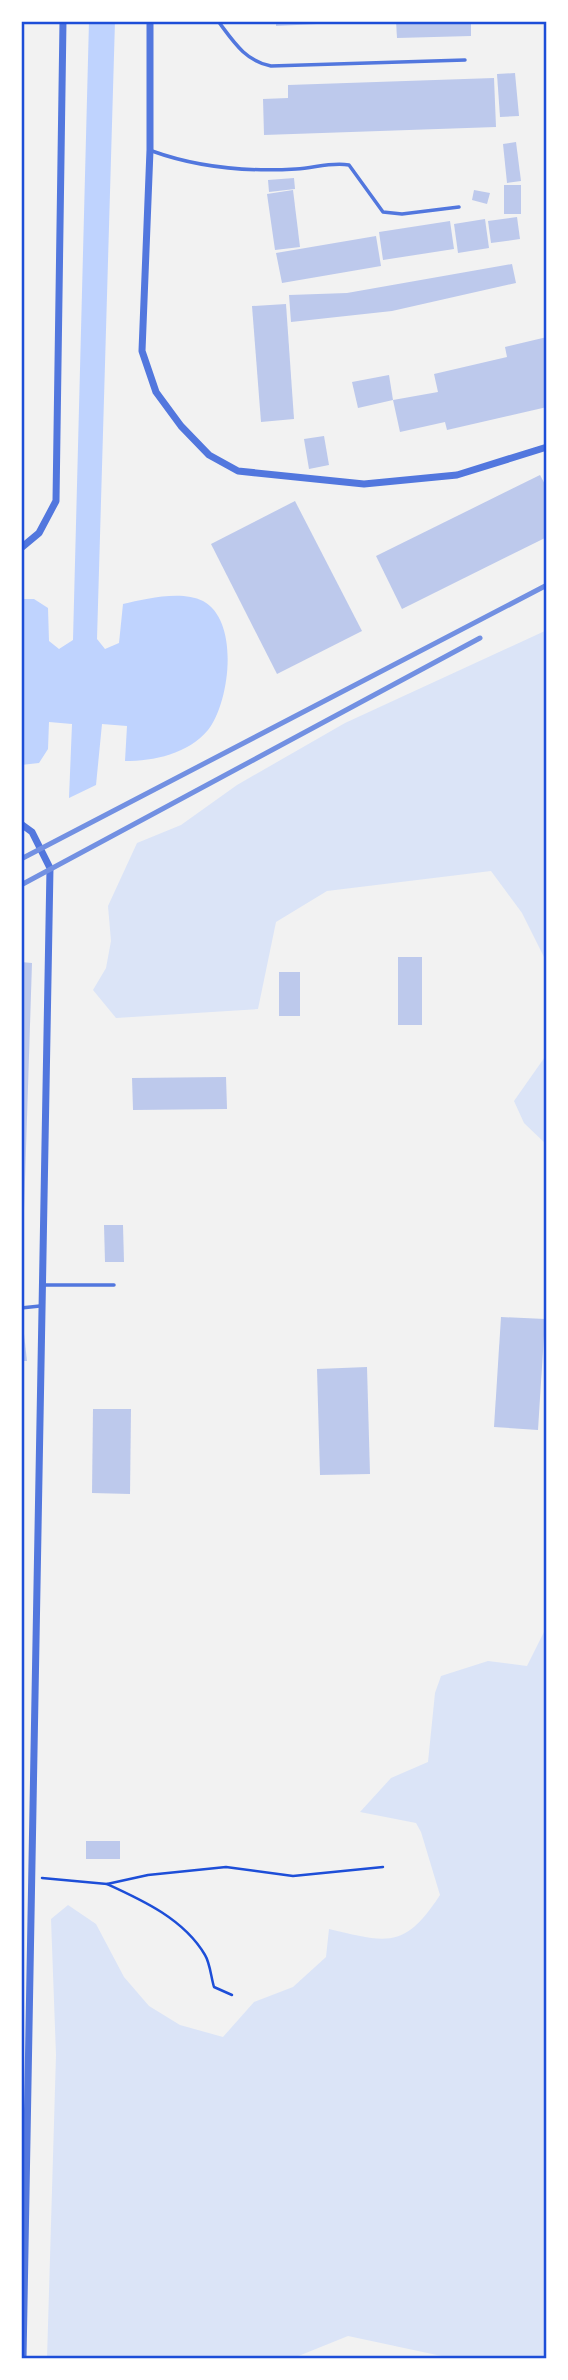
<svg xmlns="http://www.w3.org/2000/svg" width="568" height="2380" font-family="'Sofia Sans Condensed',sans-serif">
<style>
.green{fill:#dbe4f7}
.water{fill:#bfd3fe}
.building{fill:#bdc9ec}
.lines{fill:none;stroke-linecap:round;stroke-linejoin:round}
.path{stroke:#1d4ed8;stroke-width:2.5}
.service{stroke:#5277de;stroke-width:3.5}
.minor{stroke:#5277de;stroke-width:7}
.rail{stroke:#7290e2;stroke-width:5}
.neatline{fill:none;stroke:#1d4ed8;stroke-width:2.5}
</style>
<rect width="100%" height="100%" fill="#f2f2f2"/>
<g class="green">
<path d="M547,630V963L522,913L491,871L327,891L276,922L258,1009L116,1018L93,990L106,968L111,941L108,906L137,843L181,825L237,785L345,723Z"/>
<path d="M547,1054V1145L524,1123L514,1101Z"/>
<path d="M547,1626V2359L451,2358L348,2336L291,2359H47L56,2055L51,1919L68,1905L96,1924L124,1977L149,2006L180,2025L223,2037L254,2002L293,1987L326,1957L329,1929C388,1943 405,1949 440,1895L421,1832L416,1823L360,1812L391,1778L428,1762L435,1693L441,1676L488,1661L527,1666Z"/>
</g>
<path class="water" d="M89,21H115L97,639L105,649L119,643L123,604C145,599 181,590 203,601C240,621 230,702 208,730C188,754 154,761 125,761L127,726L102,724L96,785L69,798L72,724L49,722L48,749L39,763L21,765V599H34L48,608L49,641L59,649L73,640Z"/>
<g class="building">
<path d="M276,21H338V23L276,26Z"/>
<path d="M396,21H471V36L397,38Z"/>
<path d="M515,73L519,116L500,117L497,74Z"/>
<path d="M494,78L496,127L264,135L263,99L288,98V85Z"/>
<path d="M516,142L521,181L507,183L503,144Z"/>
<path d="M294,178L295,189L269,192L268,180Z"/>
<rect x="504" y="185" width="17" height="29"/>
<path d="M293,190L300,247L275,250L267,194Z"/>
<path d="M474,190L490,193L487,204L472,200Z"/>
<path d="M517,217L520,239L491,243L488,221Z"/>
<path d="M485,219L489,248L458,253L454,224Z"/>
<path d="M450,221L454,249L383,260L379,232Z"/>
<path d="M376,236L381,266L282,283L276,253Z"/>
<path d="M512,264L516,283L392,311L291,322L289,295L347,293Z"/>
<path d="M286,304L294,419L261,422L252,306Z"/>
<path d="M547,337V407L447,430L445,422L400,432L393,400L438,392L434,374L507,357L505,347Z"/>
<path d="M389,375L393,400L358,408L352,382Z"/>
<path d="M324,436L329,465L309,469L304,439Z"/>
<path d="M540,475L547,488V537L402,609L376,556Z"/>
<path d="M295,501L362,631L277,674L211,544Z"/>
<rect x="398" y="957" width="24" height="68"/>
<path d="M21,962L32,963L23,1242H21Z"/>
<rect x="279" y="972" width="21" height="44"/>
<path d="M226,1077L227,1109L133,1110L132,1078Z"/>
<path d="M104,1225H123L124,1262H105Z"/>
<path d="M501,1317L545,1319L538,1430L494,1427Z"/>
<path d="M23,1325L27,1361H21V1326Z"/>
<path d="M367,1367L370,1474L320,1475L317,1369Z"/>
<path d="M93,1409H131L130,1494L92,1493Z"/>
<path d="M21,1445H24L23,1470H21Z"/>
<rect x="86" y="1841" width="34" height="18"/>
</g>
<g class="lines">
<g class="path">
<path d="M42,1878L107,1884L148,1875L226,1867L293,1876L383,1867"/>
<path d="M107,1884C142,1900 184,1919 205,1955C210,1963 211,1977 214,1987L232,1995"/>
</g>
<g class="service">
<path d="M218,21C233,41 245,61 271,66L465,60"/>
<path d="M152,151C199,168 246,172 296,169C315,168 330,162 349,165L383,212L402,214L459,207"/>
<path d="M43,1285H114"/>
<path d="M21,1308L40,1306"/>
</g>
<g class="minor">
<path d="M150,21V150L142,351L156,392L181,426L209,455L238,471L364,484L457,475L547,447"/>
<path d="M21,548L39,533L56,501L63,21"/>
<path d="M21,824L32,832L50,868L23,2359"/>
</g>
<g class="rail">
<path d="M21,859L547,585"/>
<path d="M21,885L480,638"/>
</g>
</g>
<rect width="568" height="2380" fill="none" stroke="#ffffff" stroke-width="46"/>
<rect x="23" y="23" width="522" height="2334" class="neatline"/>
</svg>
